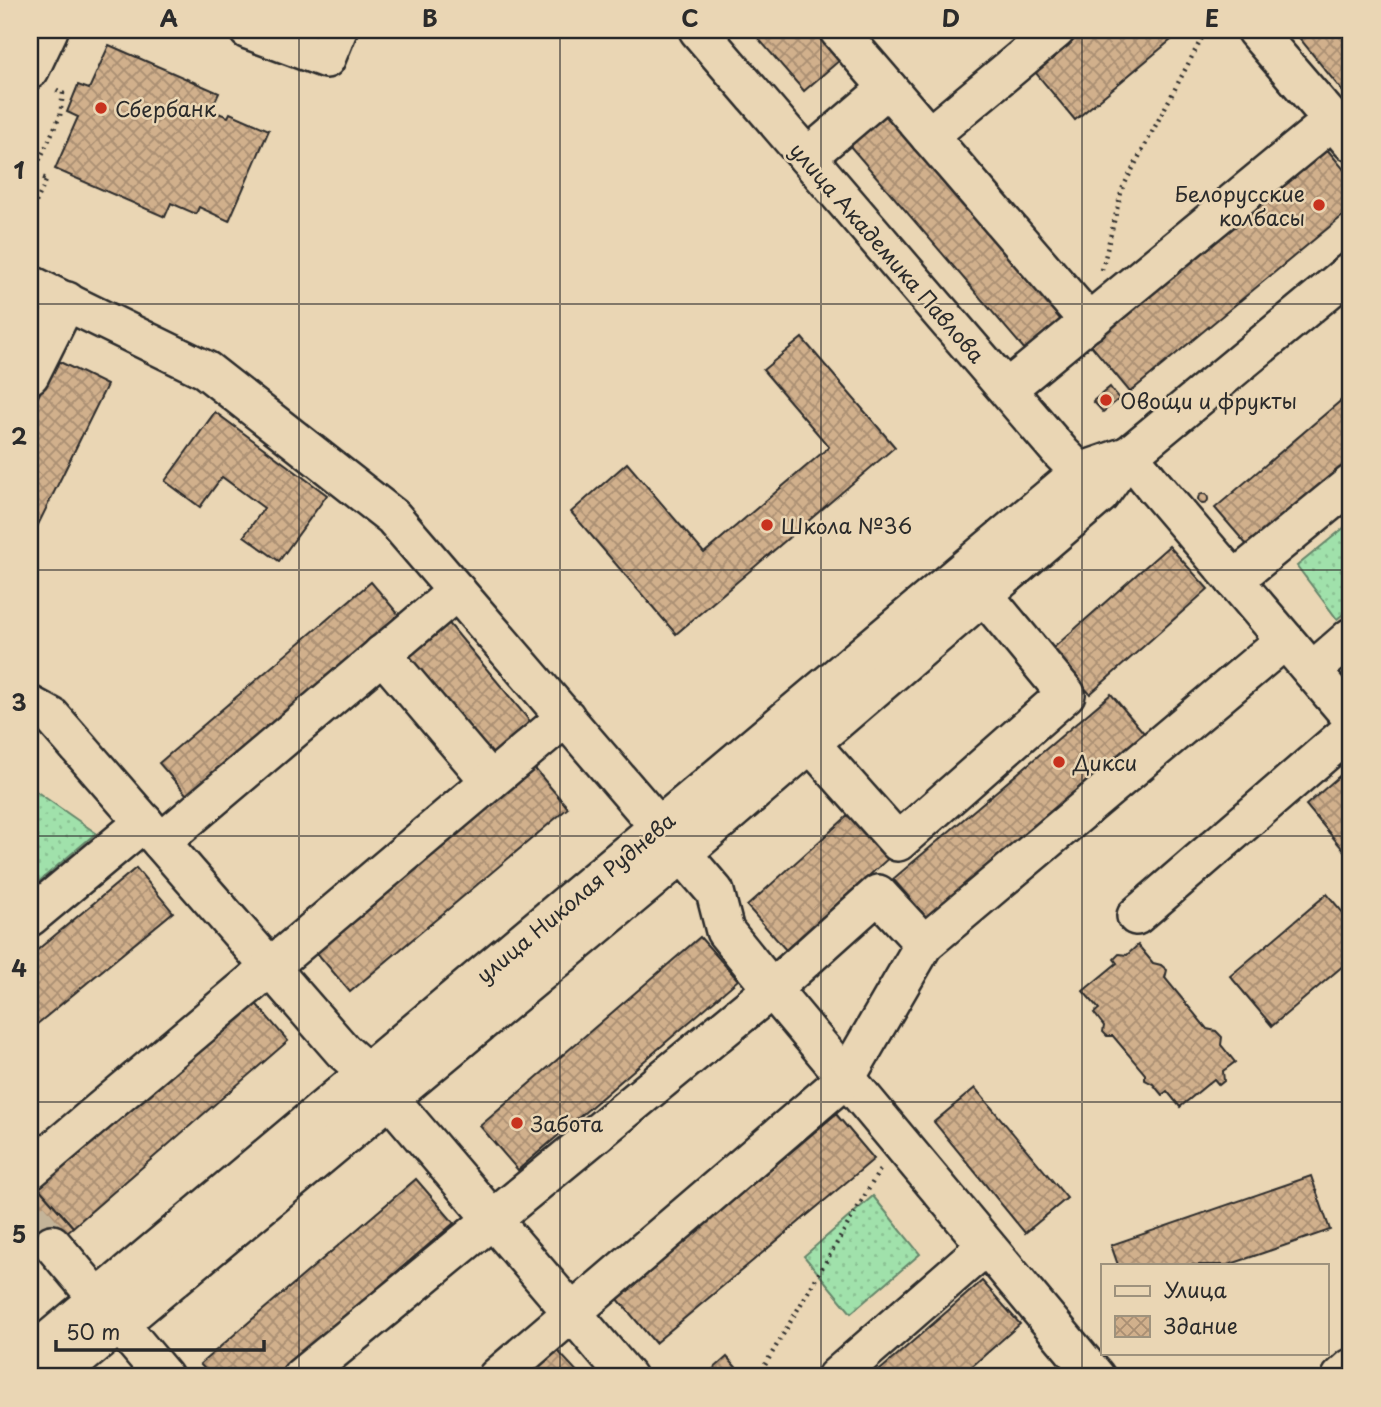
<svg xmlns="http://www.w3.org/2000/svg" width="1381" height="1407" font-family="'Playpen Sans',sans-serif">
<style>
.grass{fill:url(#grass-dots);stroke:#66866b;stroke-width:2}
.building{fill:url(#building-cross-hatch);stroke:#2b2b2b;stroke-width:2}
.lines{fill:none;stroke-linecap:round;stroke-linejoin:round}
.minor-tunnel{stroke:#c4b499;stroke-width:37;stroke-dasharray:37 18;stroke-linecap:butt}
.minor-casing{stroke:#2b2b2b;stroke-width:42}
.path{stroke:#2b2b2b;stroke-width:4.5;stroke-dasharray:2 5;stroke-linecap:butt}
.minor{stroke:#ead6b4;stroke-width:37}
.grid{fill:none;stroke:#2b2b2b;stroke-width:2;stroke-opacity:0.55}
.poi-dot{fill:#c8321e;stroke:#ead6b4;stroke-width:2.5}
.labels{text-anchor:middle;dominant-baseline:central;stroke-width:5;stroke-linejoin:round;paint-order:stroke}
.poi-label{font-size:21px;fill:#2b2b2b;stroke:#ead6b4;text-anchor:start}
.street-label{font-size:21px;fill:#2b2b2b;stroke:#ead6b4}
.neatline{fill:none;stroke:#2b2b2b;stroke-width:2.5}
.grid-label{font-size:23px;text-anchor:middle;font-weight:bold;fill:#2b2b2b}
</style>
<defs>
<pattern id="grass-dots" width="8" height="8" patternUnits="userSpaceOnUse" patternTransform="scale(1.75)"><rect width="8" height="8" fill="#a0e1ab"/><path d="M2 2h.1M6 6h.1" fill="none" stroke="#8ac193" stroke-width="1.8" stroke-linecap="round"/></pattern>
<pattern id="building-cross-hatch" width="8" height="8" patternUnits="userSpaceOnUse" patternTransform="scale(1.75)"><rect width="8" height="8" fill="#d1b08c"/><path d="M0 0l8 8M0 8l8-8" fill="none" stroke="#aa8f73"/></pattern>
</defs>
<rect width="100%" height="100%" fill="#ead6b4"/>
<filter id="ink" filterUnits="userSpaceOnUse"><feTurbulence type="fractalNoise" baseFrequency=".0143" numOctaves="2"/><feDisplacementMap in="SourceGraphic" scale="14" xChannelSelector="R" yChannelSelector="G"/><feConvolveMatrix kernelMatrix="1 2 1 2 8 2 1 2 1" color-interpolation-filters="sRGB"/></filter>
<g filter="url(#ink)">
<g class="grass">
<path d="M1351,522V608L1337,619L1297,566Z"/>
<path d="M30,787L96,833L30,889Z"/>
<path d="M873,1196L920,1254L851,1313L804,1256Z"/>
</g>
<g class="building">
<path d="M751,30H828L848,53L804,91Z"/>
<path d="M1086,30H1183L1075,120L1035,72Z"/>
<path d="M1293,30H1351V102Z"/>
<path d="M109,45L219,93L211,110L228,117L230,113L269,130L229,221L199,207L196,214L171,203L165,217L55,169L78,117L67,112L78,85L89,89Z"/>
<path d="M880,108L1063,320L1026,351L844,139Z"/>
<path d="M1321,142L1351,178V209L1130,392L1085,338Z"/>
<path d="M30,306L50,316L30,357Z"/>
<path d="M802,338L895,447L676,634L571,512L627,463L704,553L829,447L763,370Z"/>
<path d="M56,360L107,385L30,541V413Z"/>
<path d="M1110,387L1119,399L1103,412L1093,401Z"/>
<path d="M1351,392V469L1253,552L1215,508Z"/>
<path d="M215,412L327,495L279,561L244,536L264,508L222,477L200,507L165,481Z"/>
<circle cx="1203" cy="499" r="5"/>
<path d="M1169,546L1208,589L1090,694L1051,650Z"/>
<path d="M371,582L405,622L193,802L159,763Z"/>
<path d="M447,621L538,731L495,768L403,657Z"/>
<path d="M1111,694L1149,739L932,924L893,879Z"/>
<path d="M530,763L568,808L350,992L312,947Z"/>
<path d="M1351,766V859L1306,805Z"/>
<path d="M852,812L891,856L786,950L747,906Z"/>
<path d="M136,868L173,912L30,1030V956Z"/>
<path d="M1327,894L1351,922V959L1272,1026L1230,976Z"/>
<path d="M700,937L738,980L518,1170L480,1126Z"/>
<path d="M1138,945L1153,963L1161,965L1167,970L1165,978L1207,1029L1216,1031L1222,1037L1221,1045L1235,1062L1223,1071L1224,1081L1219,1085L1214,1079L1180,1107L1167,1091L1162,1095L1153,1084L1145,1080V1074L1113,1036H1107L1103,1032L1104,1026L1094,1013L1099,1009L1083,991L1117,963L1114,959L1119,954L1127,955Z"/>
<path d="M252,999L288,1041L73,1227L36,1185Z"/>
<path d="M975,1088L1067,1198L1025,1233L934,1122Z"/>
<path d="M836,1114L874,1159L655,1343L617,1298Z"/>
<path d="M1311,1176L1330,1230L1228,1265H1118L1111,1245Z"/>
<path d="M416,1179L454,1223L274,1377H212L200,1364Z"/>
<path d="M36,1185L73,1227L30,1264V1191Z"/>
<path d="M982,1281L1020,1324L960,1377H872Z"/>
<path d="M557,1350L582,1377H526Z"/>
<path d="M727,1357L741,1373L737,1377H716L711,1371Z"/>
</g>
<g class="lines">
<path class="minor-tunnel" d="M30,1217L52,1244"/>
<defs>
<g id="minor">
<path d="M248,30L326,59L338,30"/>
<path d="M698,30L1062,454L1080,472"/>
<path d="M1255,30L1351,142"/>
<path d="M30,70L49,30"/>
<path d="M888,88L929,136L1056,30"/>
<path d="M929,136L1089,322"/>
<path d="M807,157L888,88L838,30"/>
<path d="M30,284L206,370L393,517L715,892L725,931L772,989L1096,1377"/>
<path d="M30,375L67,301"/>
<path d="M1007,389L1333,120"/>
<path d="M1129,455L1154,486L1351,717"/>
<path d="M1234,580L1351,484"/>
<path d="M382,654L490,781"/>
<path d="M1312,671L1351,637"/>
<path d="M30,705L52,717L343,1051L367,1072L627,1377"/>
<path d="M811,744L898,842L1066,694L984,595"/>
<path d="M161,842L457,591"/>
<path d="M1136,916L1351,730"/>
<path d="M30,917L144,822"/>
<path d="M30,1170L566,717"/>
<path d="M52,1244L164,1377"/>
<path d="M30,1356L1080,472L1129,455"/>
<path d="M56,1377L655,877L1100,495L1129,455L1351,271"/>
<path d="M301,1377L772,989L878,894L924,944L1285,640"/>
<path d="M497,1377L846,1078L924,944"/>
<path d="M836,1377L986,1246"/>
<path d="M1341,1377L1351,1368"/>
</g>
</defs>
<use href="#minor" class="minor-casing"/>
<g class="path">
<path d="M30,215L47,179L33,174L60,116L63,93L53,89"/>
<path d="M30,220L34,255"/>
<path d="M1102,270L1122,189L1204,34V30"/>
<path d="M758,1377L881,1168"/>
</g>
<use href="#minor" class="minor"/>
</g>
</g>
<path class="grid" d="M299,30V1377M560,30V1377M821,30V1377M1082,30V1377M30,304H1351M30,570H1351M30,836H1351M30,1102H1351"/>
<g class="poi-dot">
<circle cx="101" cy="108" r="7"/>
<circle cx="1319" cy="205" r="7"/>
<circle cx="1106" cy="400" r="7"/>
<circle cx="767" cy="525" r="7"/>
<circle cx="1059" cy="762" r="7"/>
<circle cx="517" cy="1123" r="7"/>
</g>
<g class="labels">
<g class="poi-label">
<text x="115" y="108">Сбербанк</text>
<text x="1305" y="193" text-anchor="end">Белорусские<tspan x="1305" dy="24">колбасы</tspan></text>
<text x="1120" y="400">Овощи и фрукты</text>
<text x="781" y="525">Школа №36</text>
<text x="1073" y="762">Дикси</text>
<text x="531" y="1123">Забота</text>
</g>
<g class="street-label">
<text transform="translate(888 252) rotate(49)">улица Академика Павлова</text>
<text transform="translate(575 897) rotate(-40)">улица Николая Руднева</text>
</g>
</g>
<rect width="1381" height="1407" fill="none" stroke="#ead6b4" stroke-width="77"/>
<rect x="1101" y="1264" width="228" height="91" fill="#ead6b4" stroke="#9e927d" stroke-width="2"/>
<rect x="1115" y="1286" width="35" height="10" fill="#ead6b4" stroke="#9e927d" stroke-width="2"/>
<text x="1164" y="1298" font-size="21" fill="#2b2b2b">Улица</text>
<rect x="1115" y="1316" width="35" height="21" fill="url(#building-cross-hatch)" stroke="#9e927d" stroke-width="2"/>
<text x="1164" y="1334" font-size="21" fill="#2b2b2b">Здание</text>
<path d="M56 1340v10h208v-10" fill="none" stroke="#2b2b2b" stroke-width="3.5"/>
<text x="66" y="1340" font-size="21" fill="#2b2b2b" stroke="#ead6b4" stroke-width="5" paint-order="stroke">50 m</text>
<rect x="38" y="38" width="1304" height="1330" class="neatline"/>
<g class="grid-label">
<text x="169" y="27">A</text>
<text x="430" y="27">B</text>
<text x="690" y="27">C</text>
<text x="951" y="27">D</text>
<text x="1212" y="27">E</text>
<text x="19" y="179">1</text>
<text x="19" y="445">2</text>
<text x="19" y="711">3</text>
<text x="19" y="977">4</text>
<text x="19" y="1243">5</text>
</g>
</svg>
